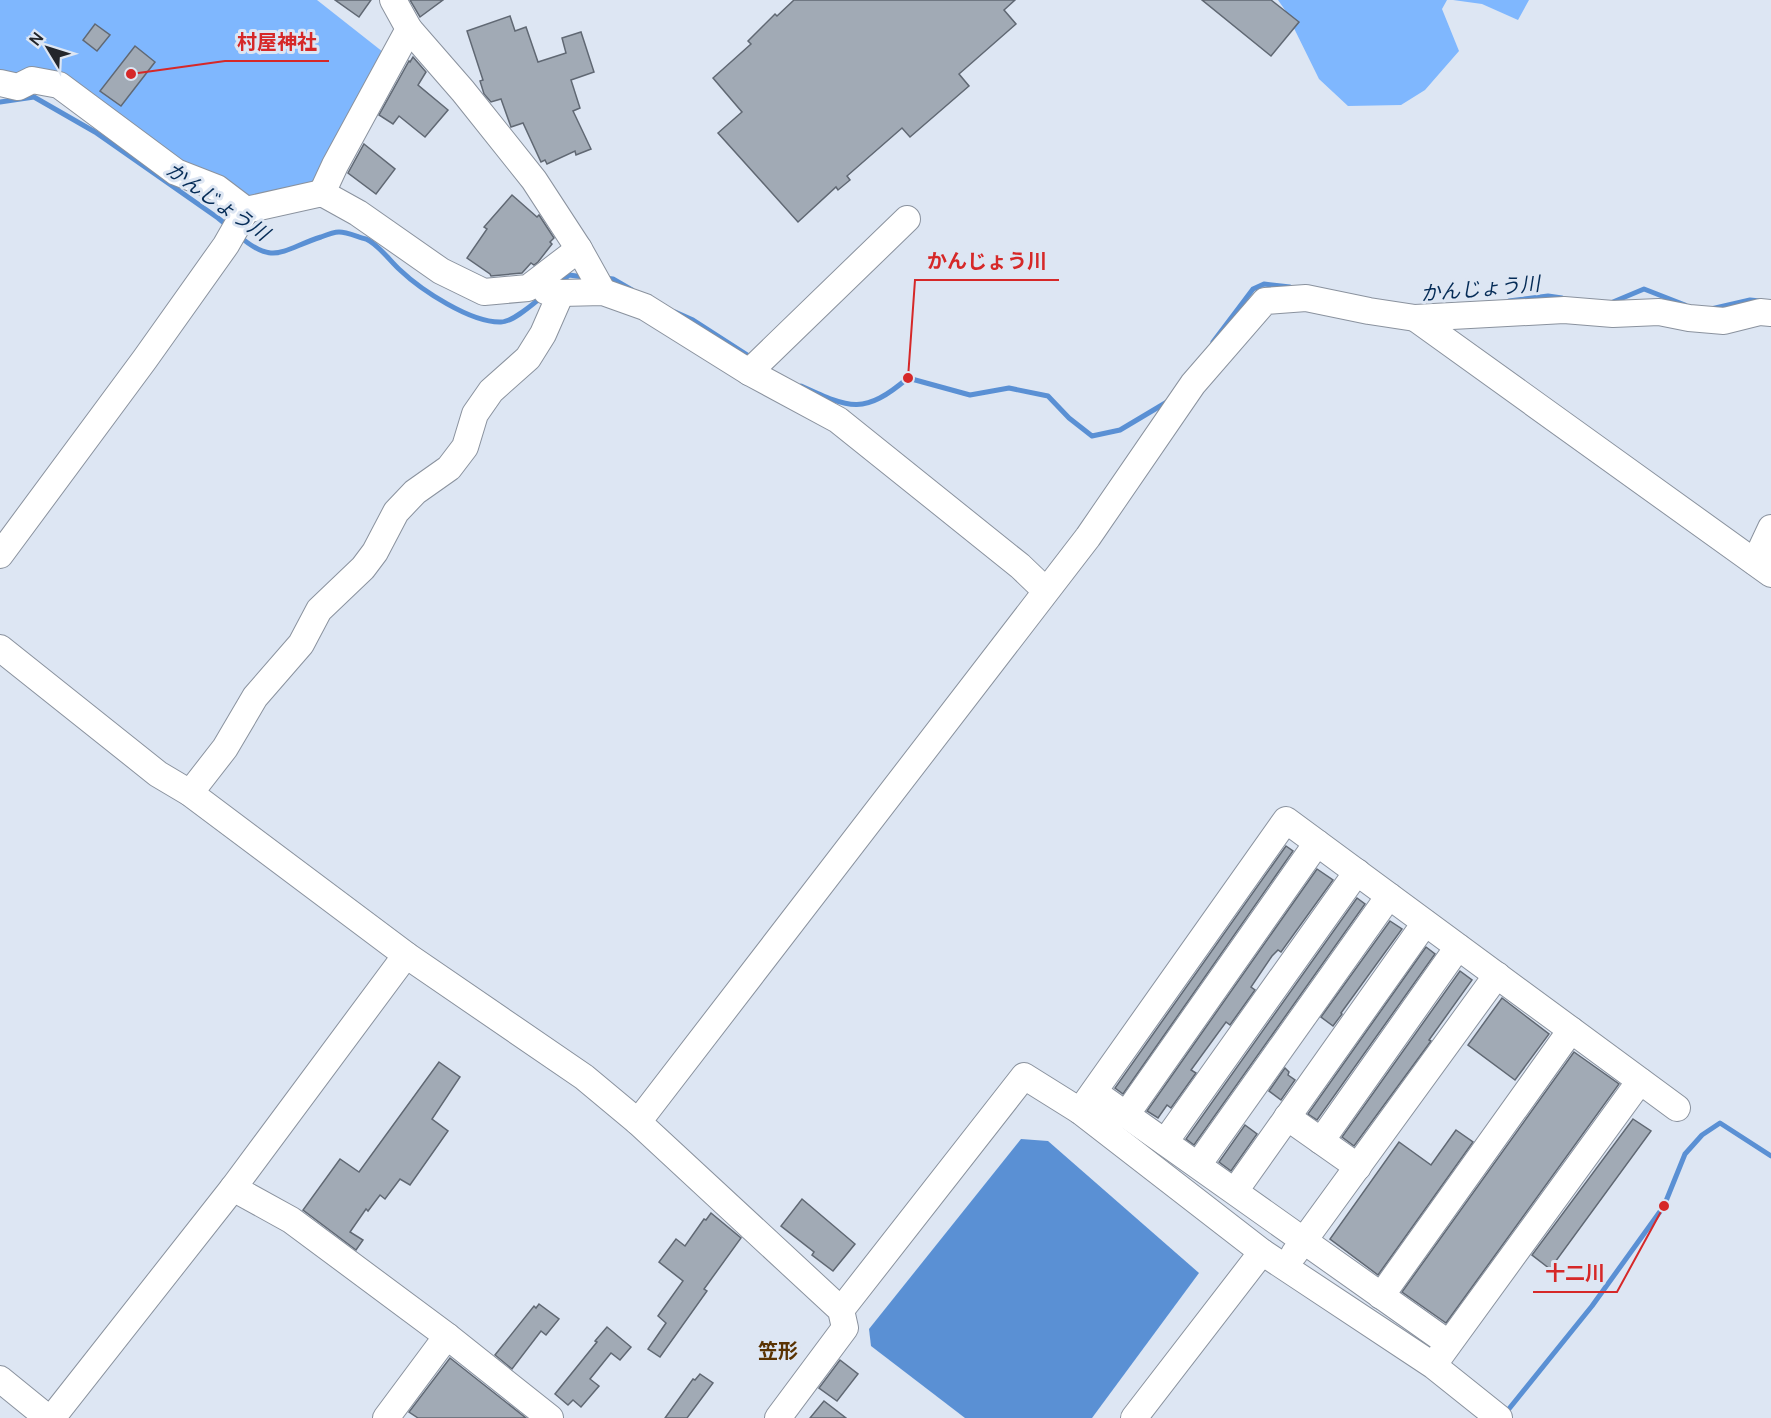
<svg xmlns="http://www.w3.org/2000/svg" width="1771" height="1418" font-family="Manrope,'Noto Sans JP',sans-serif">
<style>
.forest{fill:#7fb7fe}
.water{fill:#5a90d4}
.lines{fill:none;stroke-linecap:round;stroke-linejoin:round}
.stream{stroke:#5a90d4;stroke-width:5}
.building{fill:#a1aab5;stroke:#606873;stroke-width:1.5}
.minor-casing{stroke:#8a929e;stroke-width:28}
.minor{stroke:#fff;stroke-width:26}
.labels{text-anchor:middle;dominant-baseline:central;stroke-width:6;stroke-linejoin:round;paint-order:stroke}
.water-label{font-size:20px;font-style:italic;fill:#052c57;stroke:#dde6f3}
.neighbourhood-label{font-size:20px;font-weight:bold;fill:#593201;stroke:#dde6f3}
.leader{fill:none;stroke:#d62828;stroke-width:2}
.callout-dot{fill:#d62828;stroke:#dde6f3;stroke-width:2}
.callout-label{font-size:20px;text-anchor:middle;font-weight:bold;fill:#d62828;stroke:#dde6f3;stroke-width:6;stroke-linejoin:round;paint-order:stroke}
</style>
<rect width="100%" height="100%" fill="#dde6f3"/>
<g class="forest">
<path d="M0,0H317L383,52L318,185L248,199L172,162L26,71L8,75L0,71Z"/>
<path d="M1278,0H1447L1442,9L1459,51L1425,90L1401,105L1348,106L1319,79L1285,10Z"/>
<path d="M1453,0H1529L1518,20L1482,4Z"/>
</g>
<path class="water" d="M1021,1139L1048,1141L1199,1273L1092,1418H965L871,1346L869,1329Z"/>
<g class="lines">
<g class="stream">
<path d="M0,102L34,97L95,132L218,218L229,227"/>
<path d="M238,235C274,267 283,249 321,237C326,235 334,232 339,232C347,232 358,237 366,239C378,244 390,261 400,270C421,290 471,323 501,322C513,322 533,304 543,296"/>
<path d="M605,278L613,279L632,290"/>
<path d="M558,284L569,275L584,277"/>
<path d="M1509,301L1548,296L1562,298"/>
<path d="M1613,302L1644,289L1685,305"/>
<path d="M1711,309L1750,300L1760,301"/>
<path d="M675,312L693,320L752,358"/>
<path d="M1213,342L1253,289L1264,284L1290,287"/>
<path d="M801,386C851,409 864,415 908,378L970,395L1009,388L1048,396L1069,418L1092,436L1120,430L1167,402"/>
<path d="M1504,1415L1592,1306L1664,1206L1685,1154L1702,1135L1720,1123L1771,1156"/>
</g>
</g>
<g class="building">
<path d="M335,0H371L359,17Z"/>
<path d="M410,0H443L420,17Z"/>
<path d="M794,0H1015L1004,10L1016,24L959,74L969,86L910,137L902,128L847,176L850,180L838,190L836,187L798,222L718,133L742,112L713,78L751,44L748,41L775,14L777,16Z"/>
<path d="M1202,0H1271L1299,22L1271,56Z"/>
<path d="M510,16L515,31L526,27L538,62L566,53L562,38L581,32L594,72L571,80L580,108L573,111L591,149L576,155L575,151L547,164L545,160L541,162L523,123L511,127L501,99L491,102L484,94L480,81L483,80L467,31Z"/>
<path d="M95,24L110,35L97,51L83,40Z"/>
<path d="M135,46L155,62L121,106L100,91Z"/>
<path d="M413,57L426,72L418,85L448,110L425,137L399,116L393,124L379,115L409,61L410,62Z"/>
<path d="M364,144L395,169L376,194L348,173Z"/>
<path d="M512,195L537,217L539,215L554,238L550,242L552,244L538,262L534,265L531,263L522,273L491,276L490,274L467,258L487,229L484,227Z"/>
<path d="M1286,846L1293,851L1123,1094L1115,1088Z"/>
<path d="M1317,869L1333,880L1281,952L1278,950L1272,956L1251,987L1255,990L1230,1025L1226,1022L1191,1070L1196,1073L1171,1108L1167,1105L1158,1118L1147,1111Z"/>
<path d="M1357,898L1365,904L1194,1145L1186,1139Z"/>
<path d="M1390,921L1402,929L1341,1013L1342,1014L1333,1026L1321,1017Z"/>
<path d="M1426,947L1435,954L1317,1120L1308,1114Z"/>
<path d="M1460,971L1472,980L1429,1040L1431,1041L1354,1146L1342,1137Z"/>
<path d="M1502,998L1549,1034L1515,1080L1468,1045Z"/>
<path d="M1574,1052L1619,1084L1446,1323L1402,1292Z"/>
<path d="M439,1062L460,1077L432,1119L448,1131L410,1185L400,1179L385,1199L380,1195L368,1211L366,1209L350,1232L363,1240L356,1250L303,1210L340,1159L359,1172Z"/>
<path d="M1285,1068L1289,1072L1288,1075L1295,1080L1281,1100L1269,1091Z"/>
<path d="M1633,1119L1651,1131L1550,1269L1532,1255Z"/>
<path d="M1245,1125L1257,1134L1231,1171L1219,1162Z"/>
<path d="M1456,1130L1473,1142L1378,1275L1330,1239L1399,1142L1431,1165Z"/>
<path d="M802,1199L855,1244L833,1271L812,1255L814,1252L781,1226Z"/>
<path d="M711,1213L741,1238L704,1289L707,1291L660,1357L648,1349L666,1323L658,1316L683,1281L659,1262L676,1239L685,1246L704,1219L706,1220Z"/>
<path d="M539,1304L559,1319L546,1335L541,1331L512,1369L495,1355L534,1306L536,1308Z"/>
<path d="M607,1327L631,1347L620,1360L611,1353L590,1379L599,1386L581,1407L573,1400L568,1405L555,1394L597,1342L595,1341Z"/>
<path d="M450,1358L526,1418H418L409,1412Z"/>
<path d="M840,1360L858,1374L837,1401L819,1388Z"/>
<path d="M700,1374L713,1383L687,1418H665L693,1379L695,1380Z"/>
<path d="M824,1401L846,1418H810Z"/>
</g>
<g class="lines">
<defs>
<g id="minor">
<path d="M393,0L409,29L463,91L534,180L579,249L603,292"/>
<path d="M0,83L18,87L32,80L59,85L176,172L217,188L246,210"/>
<path d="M322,193L335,165L409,29"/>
<path d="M546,291L561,293L603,292L645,307L749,372L838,420L1020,566L1045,590"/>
<path d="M1415,318L1771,574"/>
<path d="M749,372L907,219"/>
<path d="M0,555L145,359L226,245L246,210L322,193L358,213L441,271L484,292L528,288L579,249"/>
<path d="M1755,562L1771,528"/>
<path d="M0,648L158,774L190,793L406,955L584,1077L638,1122L841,1310L845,1328L778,1418"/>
<path d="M190,793L225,748L255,697L301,644L319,610L363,568L375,552L396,512L415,492L449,468L465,447L475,414L491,391L528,358L543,334L561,293"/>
<path d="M1094,1092L1448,1343"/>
<path d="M1080,1111L1286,820L1677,1108"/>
<path d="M1126,1115L1317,843"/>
<path d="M1287,1117L1358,1167"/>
<path d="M638,1122L1088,537L1193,384L1265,301L1306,298L1369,311L1415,318L1564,310L1613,314L1659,312L1689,318L1724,321L1760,312L1771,313"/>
<path d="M1321,1141L1458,947"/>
<path d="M1165,1142L1357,872"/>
<path d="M1198,1165L1389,896"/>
<path d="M233,1188L291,1220L447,1336"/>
<path d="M1235,1191L1425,923"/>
<path d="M1294,1254L1497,975"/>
<path d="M1381,1296L1571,1030"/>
<path d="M841,1310L1024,1076L1080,1111L1262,1252L1434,1366L1499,1418"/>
<path d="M1440,1356L1640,1081"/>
<path d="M0,1379L48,1418"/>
<path d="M52,1418L233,1188L406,955"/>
<path d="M386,1418L447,1336L550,1418"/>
<path d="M1134,1418L1262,1252"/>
</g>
</defs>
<use href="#minor" class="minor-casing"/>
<use href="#minor" class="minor"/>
</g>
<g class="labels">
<g class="water-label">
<text transform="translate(218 201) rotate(35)">かんじょう川</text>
<text transform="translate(1480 288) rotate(-5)">かんじょう川</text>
</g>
<g class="neighbourhood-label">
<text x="778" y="1350">笠形</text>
</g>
</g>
<path class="leader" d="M131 74L225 61H329M908 378L915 280H1059M1664 1206L1617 1292H1533"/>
<g class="callout-dot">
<circle cx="131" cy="74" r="6"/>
<circle cx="908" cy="378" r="6"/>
<circle cx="1664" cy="1206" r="6"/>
</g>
<g class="callout-label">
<text x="277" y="49">村屋神社</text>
<text x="987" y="268">かんじょう川</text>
<text x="1575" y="1280">十二川</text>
</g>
<g transform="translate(48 48) rotate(308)" stroke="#dde6f3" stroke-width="4.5" paint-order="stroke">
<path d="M0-4.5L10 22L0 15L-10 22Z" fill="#23262b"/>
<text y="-9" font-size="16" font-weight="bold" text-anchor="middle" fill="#23262b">N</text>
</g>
</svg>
